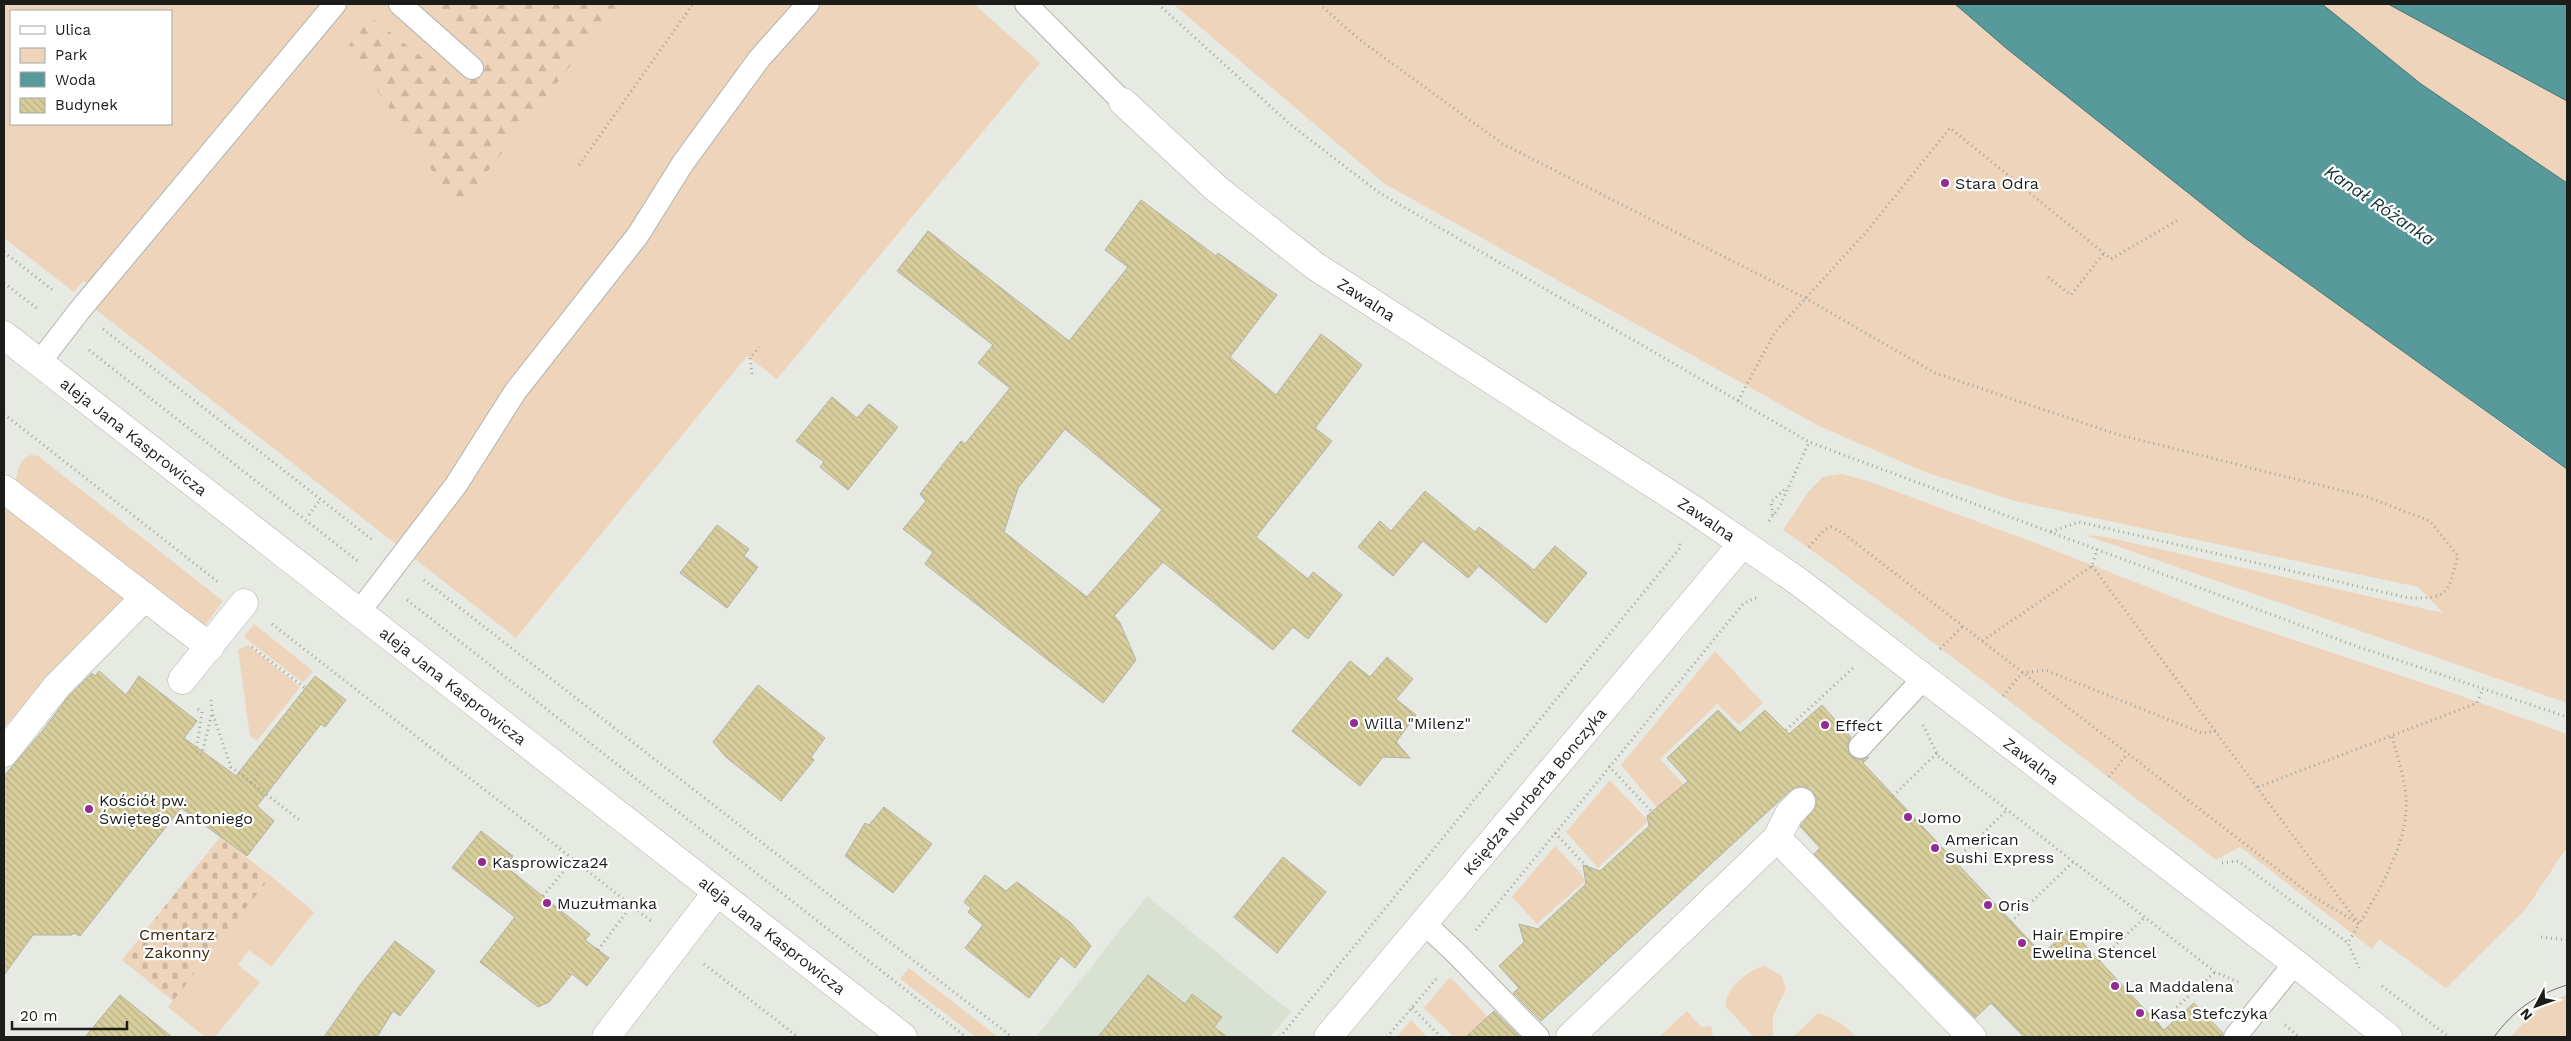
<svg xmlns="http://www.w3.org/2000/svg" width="2571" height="1041" font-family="'Work Sans',sans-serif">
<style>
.built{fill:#d9e1d3}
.green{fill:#eed4bb;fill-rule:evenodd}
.forest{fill:url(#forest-firs)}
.cemetery{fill:url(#cemetery-stones)}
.water{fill:#589a9b;stroke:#467475}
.building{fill:url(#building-back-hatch);stroke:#b2b1a9;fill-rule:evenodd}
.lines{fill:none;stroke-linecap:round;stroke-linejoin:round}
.service-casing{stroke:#b0b4ad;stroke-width:24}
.pedestrian-casing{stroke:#b0b4ad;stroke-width:29}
.minor-casing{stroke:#b0b4ad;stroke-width:29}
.tertiary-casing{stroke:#b0b4ad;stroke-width:29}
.path{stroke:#a1a49e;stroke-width:3;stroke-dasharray:1 4;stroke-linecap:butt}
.service{stroke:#fff;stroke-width:22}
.pedestrian{stroke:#fff;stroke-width:28}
.minor{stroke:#fff;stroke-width:28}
.tertiary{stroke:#fff;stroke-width:28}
.tram{stroke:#6f716d;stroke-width:1}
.poi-dot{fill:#932b90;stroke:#fff;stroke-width:2}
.labels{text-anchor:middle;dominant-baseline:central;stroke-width:4.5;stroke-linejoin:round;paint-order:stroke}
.poi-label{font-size:16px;fill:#1c1d1b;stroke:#fff;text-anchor:start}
.street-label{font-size:16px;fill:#1c1d1b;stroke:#fff}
.park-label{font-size:16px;fill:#3f2506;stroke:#fff}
.water-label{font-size:18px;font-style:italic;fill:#123435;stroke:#fff}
</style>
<defs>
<pattern id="forest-firs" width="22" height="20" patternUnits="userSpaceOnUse" patternTransform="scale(1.25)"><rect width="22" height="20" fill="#eed4bb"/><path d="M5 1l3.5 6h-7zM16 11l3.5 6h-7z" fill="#ccb6a0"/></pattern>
<pattern id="cemetery-stones" width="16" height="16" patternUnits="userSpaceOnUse" patternTransform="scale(1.25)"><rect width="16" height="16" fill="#eed4bb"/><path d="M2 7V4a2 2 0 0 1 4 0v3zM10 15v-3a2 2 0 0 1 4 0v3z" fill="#ccb6a0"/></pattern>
<pattern id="building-back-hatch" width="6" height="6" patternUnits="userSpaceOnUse" patternTransform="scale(1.25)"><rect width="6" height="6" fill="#d7ce9c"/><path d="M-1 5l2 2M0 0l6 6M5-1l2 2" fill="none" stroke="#b8b086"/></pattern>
</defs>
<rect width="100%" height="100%" fill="#e6eae3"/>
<path class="built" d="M1147,896L1291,1012L1270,1037H1036Z"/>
<g class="green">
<path d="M4,4H437L486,58L463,89L368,15L458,209L619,4H974L1040,63L777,379L747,356L516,638L94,308L96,291L83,281L74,292L4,238ZM11,11H171V124H11Z"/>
<path d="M1173,4H1955L2166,175L2528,443L2567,469V703L2085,535L2106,537L2443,613L2418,587L2015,501L1925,472L1819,426L1385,184Z"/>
<path d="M2322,4H2388L2567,101V183L2421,84Z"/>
<path d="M31,455L38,456L223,601L203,628L16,480C18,469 19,459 31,455Z"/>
<path d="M1842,474L1868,481L2054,550L2213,613L2450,692L2567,734V847L2526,909L2446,988L2379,939L2372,949L2240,847L2216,860L1835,567L1783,530L1809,491L1823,477Z"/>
<path d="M7,504L126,599L4,727V509Z"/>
<path d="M254,624L313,671L303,683L244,637Z"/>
<path d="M248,645L300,687L257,741L250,736L238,650Z"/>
<path d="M1715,651L1763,703L1739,725L1717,704L1660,759L1685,786L1659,810L1621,765Z"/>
<path d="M1610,780L1648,821L1598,868L1566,832Z"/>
<path d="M1555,846L1582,875L1585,881L1537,924L1512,897Z"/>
<path d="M271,876L314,912L271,967L249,950L238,965L260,982L215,1037H205L168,1007Z"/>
<path d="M1764,966L1781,975L1786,989L1773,1016V1036L1754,1037L1726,1007C1724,989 1748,970 1764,966Z"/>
<path d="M909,968L998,1037H976L900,979Z"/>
<path d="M1450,977L1488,1017L1467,1037H1454L1424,1008Z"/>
<path d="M2567,995V1037H2511C2526,1018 2544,1003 2567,995Z"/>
<path d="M1687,1011L1701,1027L1711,1026L1713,1037H1659Z"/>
<path d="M1818,1013C1835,1018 1844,1025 1856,1037H1793Z"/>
<path d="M1411,1020L1427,1037H1397Z"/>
</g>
<path class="forest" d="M437,4H619L458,209L348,47L368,15L463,89L486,58Z"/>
<path class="cemetery" d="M220,837L271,876L173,1001L122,960Z"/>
<g class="water">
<path d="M1955,4H2322L2421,84L2567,183V469L2245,238L2006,48Z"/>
<path d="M2388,4H2567V101Z"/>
</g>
<g class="building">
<path d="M1141,200L1216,256L1218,253L1277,295L1230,357L1276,395L1321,334L1362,365L1315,428L1332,441L1256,537L1308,579L1313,572L1342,595L1308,639L1293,627L1273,650L1163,562L1114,616L1120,623L1136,660L1103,703L925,564L933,552L903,529L926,501L920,494L961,441L965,444L1010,388L978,363L993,345L897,271L928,231L1069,341L1128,267L1105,250ZM1065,429L1162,510L1087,597L1004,532L1018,488Z"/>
<path d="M832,397L857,418L869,404L898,427L848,490L820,467L824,462L796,441Z"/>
<path d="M1425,491L1475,532L1479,527L1534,570L1555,546L1587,573L1546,623L1479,566L1468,578L1423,541L1393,576L1358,547L1380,521L1391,531Z"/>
<path d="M717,525L749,549L744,556L758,567L727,608L680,573Z"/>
<path d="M1387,657L1413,679L1396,699L1416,715L1396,742L1410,758L1383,757L1360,786L1292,731L1350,661L1370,677Z"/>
<path d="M99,671L126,695L139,676L197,721L184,738L236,776L315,676L346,700L325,727L321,724L257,806L274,821L247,856L181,808L80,936L74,933L72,935H33L4,975V776L44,729L67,698L92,673L95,676Z"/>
<path d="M758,685L825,738L811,757L814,760L781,801L727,758L713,742Z"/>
<path d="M1822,705L1851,737L1847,745L1851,756L1858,760L1869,757L1863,763L2042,954L2070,929L2164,1030L2194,1003L2223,1033L2222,1037H2024L1991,1003L1975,1018L1814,854L1820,848L1800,826L1816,806V798L1812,791L1805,787H1796L1790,791L1541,1021L1513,993L1519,988L1499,966L1524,942L1519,924L1538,929L1586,884L1583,865L1600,871L1649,826L1647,816L1688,781L1667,758L1718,710L1740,733L1765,710L1789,734Z"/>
<path d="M884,807L932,844L893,893L845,856L865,823L869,825Z"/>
<path d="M481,831L513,856L505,866L590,934L585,940L609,958L587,986L572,974L549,1002L538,1007L480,962L515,917L452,868Z"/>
<path d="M1283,857L1326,892L1277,953L1234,917Z"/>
<path d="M985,875L1006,891L1017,882L1071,923L1091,946L1075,968L1061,956L1029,998L965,948L983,925L968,912L971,908L964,902Z"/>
<path d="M395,941L435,971L400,1016L393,1011L377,1037H324L360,985Z"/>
<path d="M1148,975L1185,1004L1192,994L1222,1017L1214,1027L1227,1037H1098Z"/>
<path d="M120,995L172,1037H85Z"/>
<path d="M1494,1011L1520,1037H1466Z"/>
</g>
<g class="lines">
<defs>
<g id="service">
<path d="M400,4L472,68"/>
<path d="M1026,4L1123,102"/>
<path d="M39,363L79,311L335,4"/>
<path d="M359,612L456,485L515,392L638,235L683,163L759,59L808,4"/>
<path d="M1860,747L1925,677"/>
<path d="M1423,922L1457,954L1538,1037"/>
<path d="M2235,1037L2295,963"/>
</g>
<g id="pedestrian">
<path d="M4,489L210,647"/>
<path d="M182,680L244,603"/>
<path d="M4,753L57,686L145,597"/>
</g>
<g id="minor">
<path id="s1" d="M1123,102L1218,190L1315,266L1694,510L1799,582L2295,963L2388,1037"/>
<path d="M1777,838L1972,1037"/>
<path d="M606,1037L717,892"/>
<path id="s2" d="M1328,1037L1742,544"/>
<path d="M1570,1037L1777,838L1789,814L1801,802"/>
</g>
<g id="tertiary">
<path id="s3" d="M4,335L903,1037"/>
</g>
</defs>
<use href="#service" class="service-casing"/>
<use href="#pedestrian" class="pedestrian-casing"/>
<use href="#minor" class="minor-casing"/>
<use href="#tertiary" class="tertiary-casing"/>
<g class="path">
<path d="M1158,4L1291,125L1378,192L1809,442L2353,645L2567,717"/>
<path d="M1319,4L1360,40L1503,144L1807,299L1935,373L2116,434L2367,497L2430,521L2458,556C2447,593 2450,599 2409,598L2079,522L2050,532"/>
<path d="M579,165L693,4"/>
<path d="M4,252L55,292"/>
<path d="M2048,277L2071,295L2103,254"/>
<path d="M4,283L39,310"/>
<path d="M103,329L374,541"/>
<path d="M89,350L359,562"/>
<path d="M752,374L750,358L759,347"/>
<path d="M1738,401L1775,332L1867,231L1950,128L2111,259L2178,220"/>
<path d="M4,414L218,582"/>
<path d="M309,515L320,500"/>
<path d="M1773,515L1771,502L1787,487"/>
<path d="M1769,521L1780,506L1809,442"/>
<path d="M1809,547L1824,530L1831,527L1843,533L1982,641L2092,566L2097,549"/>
<path d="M2092,566L2359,924L2348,943"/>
<path d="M424,580L1012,1037"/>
<path d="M407,600L966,1037"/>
<path d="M272,624L539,832L652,922"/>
<path d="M1982,641L2311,895L2359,924C2377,895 2405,846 2406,811C2408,786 2398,760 2392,736"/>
<path d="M252,647L305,688"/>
<path d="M1940,649L1962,627"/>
<path d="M2003,696L2022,673L2045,670L2202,733L2216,731"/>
<path d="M211,700L212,712L231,767L302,822"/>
<path d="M198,709L202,712L196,751L202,754L212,713"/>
<path d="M1923,725L1938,756L2215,972L2238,982"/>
<path d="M1786,730L1853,668"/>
<path d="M1609,766L1652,812"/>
<path d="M2109,777L2127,754"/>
<path d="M251,783L259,773"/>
<path d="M2258,787L2477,703L2483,689"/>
<path d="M1893,796L1937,753"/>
<path d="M1555,833L1590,870"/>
<path d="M1954,861L2007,810"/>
<path d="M2222,863L2238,861L2348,943L2359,968"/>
<path d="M543,896L574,859"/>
<path d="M2011,922L2073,862"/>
<path d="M1476,930L1743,604L1755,598L1760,599"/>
<path d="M2541,937L2567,940"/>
<path d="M598,950L632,905"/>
<path d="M2099,961L2144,918"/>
<path d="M704,964L798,1037"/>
<path d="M2382,986L2449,1037"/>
<path d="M1412,1008L1441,1037"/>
<path d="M2158,1024L2215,972"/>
<path d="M2285,1025L2299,1037"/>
<path d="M1280,1037L1680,548V543"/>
<path d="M1387,1037L1437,978"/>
</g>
<use href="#service" class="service"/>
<use href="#pedestrian" class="pedestrian"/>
<use href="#minor" class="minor"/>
<use href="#tertiary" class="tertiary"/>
<path class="tram" d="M2494,1037C2514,1010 2535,995 2567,985"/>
</g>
<g class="poi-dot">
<circle cx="1945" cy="183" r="5"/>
<circle cx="1354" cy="723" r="5"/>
<circle cx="1825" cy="725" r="5"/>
<circle cx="89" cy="809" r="5"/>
<circle cx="1908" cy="817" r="5"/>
<circle cx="1935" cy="848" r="5"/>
<circle cx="482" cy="862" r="5"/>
<circle cx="547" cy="903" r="5"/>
<circle cx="1988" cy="905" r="5"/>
<circle cx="2022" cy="943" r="5"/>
<circle cx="2115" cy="986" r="5"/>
<circle cx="2140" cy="1013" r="5"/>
</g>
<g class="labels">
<g class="poi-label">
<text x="1955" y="183">Stara Odra</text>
<text x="1364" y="723">Willa "Milenz"</text>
<text x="1835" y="725">Effect</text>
<text x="99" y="800">Kościół pw.<tspan x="99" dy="18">Świętego Antoniego</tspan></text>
<text x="1918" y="817">Jomo</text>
<text x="1945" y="839">American<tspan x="1945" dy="18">Sushi Express</tspan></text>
<text x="492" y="862">Kasprowicza24</text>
<text x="557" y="903">Muzułmanka</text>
<text x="1998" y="905">Oris</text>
<text x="2032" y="934">Hair Empire<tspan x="2032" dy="18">Ewelina Stencel</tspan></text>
<text x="2125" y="986">La Maddalena</text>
<text x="2150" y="1013">Kasa Stefczyka</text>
</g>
<g class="street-label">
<text stroke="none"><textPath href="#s1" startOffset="314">Zawalna</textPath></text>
<text stroke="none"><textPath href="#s3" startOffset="165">aleja Jana Kasprowicza</textPath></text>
<text stroke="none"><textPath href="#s1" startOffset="719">Zawalna</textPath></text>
<text stroke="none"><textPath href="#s3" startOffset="570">aleja Jana Kasprowicza</textPath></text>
<text stroke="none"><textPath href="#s1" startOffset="1124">Zawalna</textPath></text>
<text stroke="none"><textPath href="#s2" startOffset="321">Księdza Norberta Bonczyka</textPath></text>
<text stroke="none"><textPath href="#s3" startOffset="975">aleja Jana Kasprowicza</textPath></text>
</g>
<g class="park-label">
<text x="177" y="934">Cmentarz<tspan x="177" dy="18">Zakonny</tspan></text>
</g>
<g class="water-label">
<text transform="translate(2380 205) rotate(34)">Kanał Różanka</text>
</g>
</g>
<rect width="2571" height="1041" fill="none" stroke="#1c1d1b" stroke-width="10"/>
<rect x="10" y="10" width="162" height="115" fill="#ffffff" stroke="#a4a5a4"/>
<rect x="20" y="26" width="25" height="8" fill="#ffffff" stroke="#a4a5a4"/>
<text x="55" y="35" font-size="15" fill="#1c1d1b">Ulica</text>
<rect x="20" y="48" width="25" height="15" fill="#eed4bb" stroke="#a4a5a4"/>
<text x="55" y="60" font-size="15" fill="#1c1d1b">Park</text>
<rect x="20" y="72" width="25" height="15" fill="#589a9b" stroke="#a4a5a4"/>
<text x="55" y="85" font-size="15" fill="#1c1d1b">Woda</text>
<rect x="20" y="98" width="25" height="15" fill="url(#building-back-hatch)" stroke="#a4a5a4"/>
<text x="55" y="110" font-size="15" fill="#1c1d1b">Budynek</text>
<g transform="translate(2536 1006) rotate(229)" stroke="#ffffff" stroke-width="4" paint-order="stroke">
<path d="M0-4L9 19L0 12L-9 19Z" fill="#1c1d1b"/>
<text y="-8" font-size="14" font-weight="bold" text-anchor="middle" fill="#1c1d1b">N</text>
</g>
<path d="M12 1021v8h115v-8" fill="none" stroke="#1c1d1b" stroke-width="2.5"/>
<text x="20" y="1021" font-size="15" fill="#1c1d1b" stroke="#ffffff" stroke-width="4" paint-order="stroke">20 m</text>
</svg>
